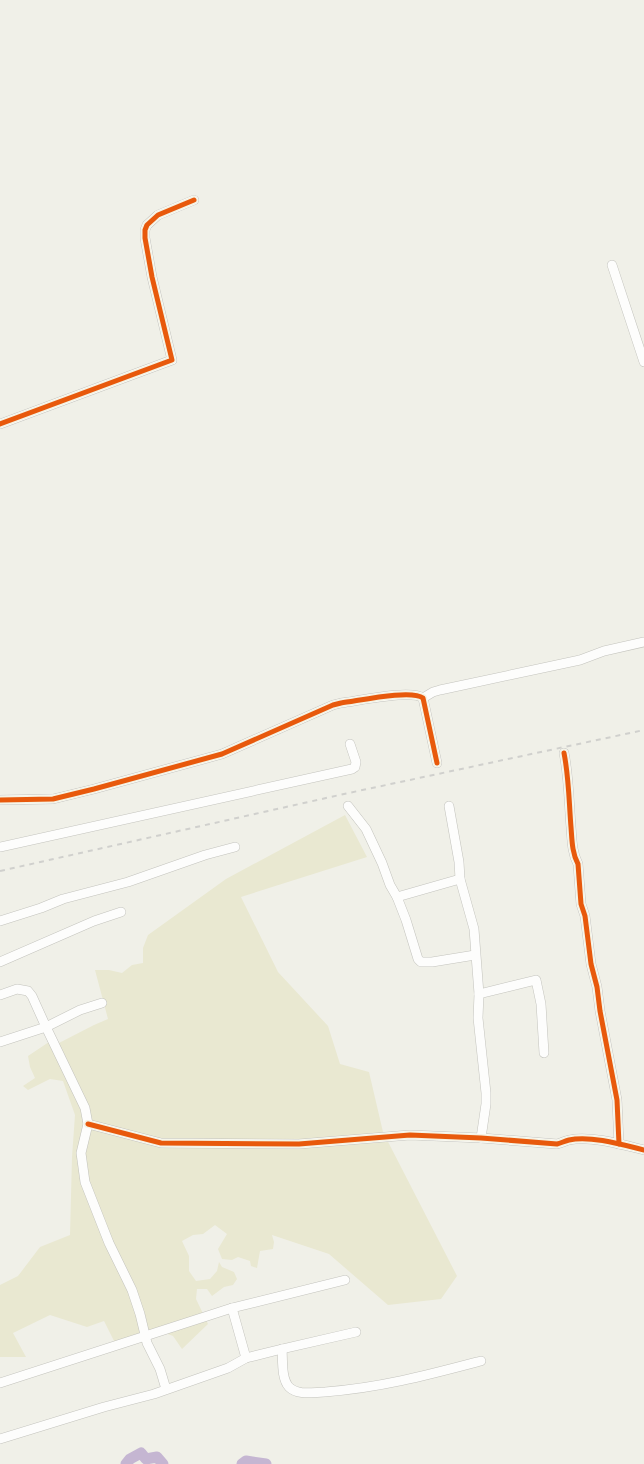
<svg xmlns="http://www.w3.org/2000/svg" width="644" height="1464" font-family="'Exo 2',sans-serif">
<style>
.green{fill:#e9e8d1}
.lines{fill:none;stroke-linecap:round;stroke-linejoin:round}
.river{stroke:#c5b6d2;stroke-width:11}
.minor-casing{stroke:#c3c3bd;stroke-width:10}
.minor{stroke:#fdfdfc;stroke-width:9}
.rail{stroke:#d0d0cd;stroke-width:2;stroke-dasharray:5 5;stroke-linecap:butt}
.cycleway-casing{stroke:#f4f3e5;stroke-width:8}
.cycleway{stroke:#e8590c;stroke-width:5}
</style>
<rect width="100%" height="100%" fill="#f0f0e8"/>
<path class="green" d="M345,815L367,857L241,897L278,972L328,1026L340,1064L369,1072L383,1132L457,1276L441,1299L388,1305L329,1254L272,1235L274,1242L273,1249L260,1251L257,1268L251,1266L250,1261L238,1257L232,1260L222,1259L218,1249L227,1234L215,1225L203,1234L193,1235L182,1241L189,1256V1271L196,1281L210,1279L217,1271L219,1262L222,1267L234,1272L237,1279L233,1285L224,1287L212,1296L207,1289H197L196,1299L208,1324L182,1349L173,1336L157,1330L115,1343L104,1321L87,1327L50,1315L13,1333L26,1357H0V1285L18,1276L40,1247L70,1235L72,1157L75,1115L63,1081L50,1079L28,1090L23,1086L35,1078L30,1067L28,1056L49,1042L57,1044L94,1025L108,1019L95,970H109L122,973L132,965L143,963V948L148,935L226,879Z"/>
<g class="lines">
<g class="river">
<path d="M126,1464L130,1459L141,1453L146,1459L157,1457L163,1464"/>
<path d="M242,1464L246,1461L266,1464"/>
</g>
<defs>
<g id="minor">
<path d="M612,265L644,362"/>
<path d="M0,424L172,360L152,277L145,238V230L147,225L158,215L194,200"/>
<path d="M423,698L433,692L440,690L580,660L604,651L644,642"/>
<path d="M564,753C569,778 569,803 571,827C572,840 572,853 578,864L581,904L585,916L591,964L597,987L600,1011L617,1100L619,1144"/>
<path d="M0,800L53,799L94,789L222,754L333,705L341,703C358,701 411,689 423,698L437,763"/>
<path d="M348,806L366,829L382,863L390,885L397,897L406,920L418,959L421,962H432L475,955"/>
<path d="M449,806L459,862L460,879L474,929L479,994L478,1018L486,1093V1104L481,1138"/>
<path d="M0,847L352,769L355,767L356,762L350,744"/>
<path d="M397,897L460,879"/>
<path d="M0,921L41,908L63,899L128,882L205,855L235,847"/>
<path d="M0,962L94,921L121,912"/>
<path d="M479,994L536,980L541,1004L544,1053"/>
<path d="M0,995L17,989L28,991L32,996L46,1027L80,1010L102,1003"/>
<path d="M0,1042L46,1027L85,1108L88,1124L81,1153L85,1182L109,1243L132,1290L140,1314L147,1343L160,1369L166,1389"/>
<path d="M88,1124L161,1143L299,1144L410,1135L481,1138L557,1144C561,1143 565,1141 569,1140C590,1135 624,1145 644,1150"/>
<path d="M232,1308L246,1358"/>
<path d="M282,1349C283,1360 281,1378 289,1387C298,1396 314,1392 325,1392C380,1388 428,1375 481,1361"/>
<path d="M0,1383L232,1308L345,1280"/>
<path d="M0,1439L104,1407L154,1394L228,1368L246,1358L282,1349L356,1332"/>
</g>
</defs>
<use href="#minor" class="minor-casing"/>
<use href="#minor" class="minor"/>
<path class="rail" d="M0,871L344,794L644,730"/>
<defs>
<g id="cycleway">
<path d="M0,424L172,360L152,277L145,238V230L147,225L158,215L194,200"/>
<path d="M564,753C569,778 569,803 571,827C572,840 572,853 578,864L581,904L585,916L591,964L597,987L600,1011L617,1100L619,1144"/>
<path d="M0,800L53,799L94,789L222,754L333,705L341,703C358,701 411,689 423,698L437,763"/>
<path d="M88,1124L161,1143L299,1144L410,1135L481,1138L557,1144C561,1143 565,1141 569,1140C590,1135 624,1145 644,1150"/>
</g>
</defs>
<use href="#cycleway" class="cycleway-casing"/>
<use href="#cycleway" class="cycleway"/>
</g>
</svg>
